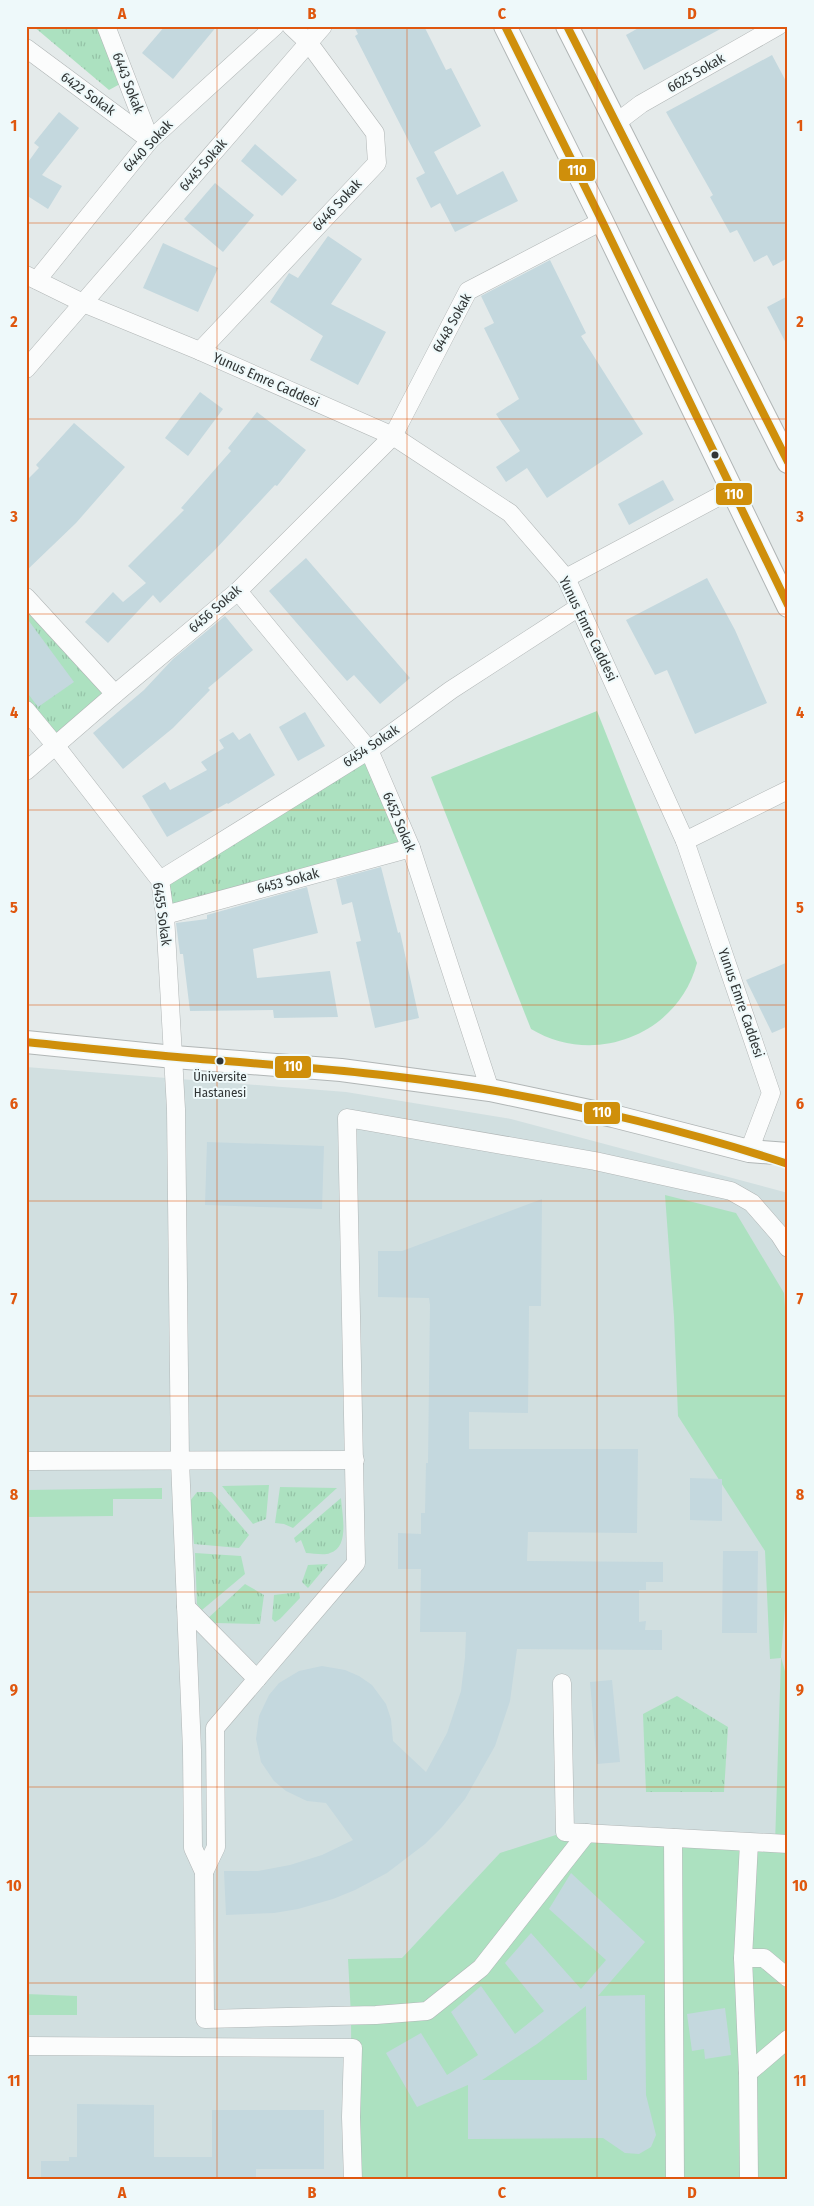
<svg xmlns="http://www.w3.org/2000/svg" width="814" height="2206" font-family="'Fira Sans Condensed',sans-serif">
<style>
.built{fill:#d1dfe0}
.grass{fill:#ace1c0}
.park{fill:url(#park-tufts)}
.building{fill:#c4d8de;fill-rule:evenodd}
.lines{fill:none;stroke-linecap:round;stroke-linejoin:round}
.minor-casing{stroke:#b1b6b6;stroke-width:19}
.major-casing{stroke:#b1b6b6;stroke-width:24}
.minor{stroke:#fbfcfc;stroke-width:18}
.major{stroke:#fbfcfc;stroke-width:22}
.bus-1-casing{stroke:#eef9fa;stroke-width:11}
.bus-1{stroke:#cf8f0b;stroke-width:8}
.grid{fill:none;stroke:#df570e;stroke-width:1;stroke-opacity:0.55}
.bus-dot{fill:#313535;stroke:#eef9fa;stroke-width:2}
.labels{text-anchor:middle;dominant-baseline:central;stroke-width:4;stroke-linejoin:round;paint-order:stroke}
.bus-label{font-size:13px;fill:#313535;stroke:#eef9fa}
.street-label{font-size:14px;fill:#313535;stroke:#eef9fa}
.line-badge{stroke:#eef9fa;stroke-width:2}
.badge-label{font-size:14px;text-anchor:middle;font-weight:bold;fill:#fff}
.neatline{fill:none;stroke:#df570e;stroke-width:2}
.grid-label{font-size:16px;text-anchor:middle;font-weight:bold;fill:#df570e}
</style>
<defs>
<pattern id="park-tufts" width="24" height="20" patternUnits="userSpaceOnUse" patternTransform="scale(1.25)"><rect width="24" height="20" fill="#ace1c0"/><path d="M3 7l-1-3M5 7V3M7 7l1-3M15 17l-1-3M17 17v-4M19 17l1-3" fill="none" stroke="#94c2a6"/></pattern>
</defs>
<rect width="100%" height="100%" fill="#e4eaea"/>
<path class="built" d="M26,1067L346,1092L511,1119L788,1193V2180H26Z"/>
<g class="grass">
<path d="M597,711L697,963C678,1035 594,1067 531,1029L431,777Z"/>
<path d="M665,1195L736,1213L784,1293L788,1352V1571L781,1657L788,1682V2180H352L351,2016L348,1959L402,1958L500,1853L565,1832L775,1844L781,1658L770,1659L765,1551L678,1416L674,1317Z"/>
<path d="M162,1488V1499H113V1516L26,1517V1490Z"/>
<path d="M26,1994L77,1996V2015H26Z"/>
</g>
<g class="park">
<path d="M33,26H98L120,84L109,90Z"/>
<path d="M26,597L115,694L55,745L26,710Z"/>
<path d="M369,750L411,848L165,915L160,880Z"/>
<path d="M269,1485L266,1519L253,1524L222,1486Z"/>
<path d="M280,1487L337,1488L293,1528L284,1524L275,1523Z"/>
<path d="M197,1492H212L249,1535L239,1548L194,1544L190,1501Z"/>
<path d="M341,1498C342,1514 350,1547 330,1553C324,1556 313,1553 306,1553L301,1540L296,1543L294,1538Z"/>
<path d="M195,1553L241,1556L245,1574L202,1610L197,1604Z"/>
<path d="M328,1564L308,1588L302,1582L308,1565Z"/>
<path d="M245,1584L264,1595L260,1624L215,1623L206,1620Z"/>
<path d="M299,1592L300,1598L280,1619L275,1622L272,1619L274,1595Z"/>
<path d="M677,1696L728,1727L724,1792H646L643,1714Z"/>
</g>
<g class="building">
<path d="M165,26H217L173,79L142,53Z"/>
<path d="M354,26H424L446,70L451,68L481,126L434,152L457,195L503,171L518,201L455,232L440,203L431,208L416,178L425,173L355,36L358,34Z"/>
<path d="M642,26H726L644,70L626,35Z"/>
<path d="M772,55L788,85V258L773,266L767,255L754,262L737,230L730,233L710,197L713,195L666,112Z"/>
<path d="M59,112L79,128L42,175L62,186L48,209L26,195V165L39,147L34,143Z"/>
<path d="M255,144L297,180L282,196L241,161Z"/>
<path d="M215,183L254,215L223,252L184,219Z"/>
<path d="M328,236L362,259L331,304L386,332L358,385L310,360L323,336L270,302L289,273L298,278Z"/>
<path d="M163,243L218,268L198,312L143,288Z"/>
<path d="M550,260L586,333L581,336L643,434L547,498L527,468L506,482L496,467L520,451L496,414L519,399L484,328L494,323L481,296Z"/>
<path d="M788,296V347L767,307Z"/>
<path d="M200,392L223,409L188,456L165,438Z"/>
<path d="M257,412L306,450L277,486L275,485L213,552L160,603L153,595L108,643L85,622L113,592L123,602L146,583L128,566L184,510L181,508L231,451L228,448Z"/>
<path d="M74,423L125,467L76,523L26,571V481L39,468L36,465Z"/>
<path d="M663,480L674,500L629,525L618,504Z"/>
<path d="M306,558L410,678L380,704L354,675L347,681L269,591Z"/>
<path d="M707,578L735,630L767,703L695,734L667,670L655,675L626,620Z"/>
<path d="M225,616L253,650L208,688L210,690L173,728L123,769L93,733L144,690L173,659Z"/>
<path d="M26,617L74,682L38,707L26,691Z"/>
<path d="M305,712L325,746L298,761L279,727Z"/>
<path d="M233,732L239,740L250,733L275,775L228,804L227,803L167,837L142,796L165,782L170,790L207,770L201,762L224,748L219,740Z"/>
<path d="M381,867L398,933L400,932L419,1018L375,1028L356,942L361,941L352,902L342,905L336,879Z"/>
<path d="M307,887L318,933L253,949L257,978L330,971L338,1017L274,1018L273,1010L190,1011L183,954H180L176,923L207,919V915Z"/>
<path d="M788,962V1026L772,1033L746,980Z"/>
<path d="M207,1142L324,1146L322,1209L205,1205Z"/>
<path d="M542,1199L541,1306H529L528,1413L469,1412V1449H638L637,1533L528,1532L527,1561L663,1562V1582H646V1590H639V1622L646,1621L645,1630H662V1650L517,1649L510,1701L495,1746L465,1799L442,1827L425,1844L387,1873L355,1890L333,1899L298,1909L274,1913L226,1915L224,1871H258L290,1865L322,1855L353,1840L326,1803L307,1801L286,1791L274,1781L261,1762L256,1739L259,1716L269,1695L279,1683L299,1671L322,1666L345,1670L359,1676L372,1685L386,1704L391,1719L393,1741L426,1772L447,1733L461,1691L465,1658L466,1632H420L421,1569H398V1533L421,1534V1513H425L426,1463H428L430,1305L429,1298L378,1297V1251H402Z"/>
<path d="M690,1478L722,1479V1521L690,1520Z"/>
<path d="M723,1551H758L757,1633H722Z"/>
<path d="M612,1680L620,1762L597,1764L590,1682Z"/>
<path d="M571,1873L645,1942L598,1996L645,1995L646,2095L656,2135L651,2147L639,2154L625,2153L603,2138L468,2139V2085L417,2107L386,2053L421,2033L447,2075L478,2055L451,2012L481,1986L515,2034L544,2011L505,1963L531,1933L581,1989L606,1960L549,1909ZM586,2006L587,2080H482L537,2044Z"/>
<path d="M725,2008L731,2055L705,2059L704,2049L692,2051L687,2014Z"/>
<path d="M77,2104L154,2105V2157H212V2110H324V2169H256V2180H41V2161H69V2157H77Z"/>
</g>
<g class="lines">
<defs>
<g id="minor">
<path d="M106,26L150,140"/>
<path d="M26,48L150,140"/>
<path d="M616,123L641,104L778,26"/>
<path d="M26,275L83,303L200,351L393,436L510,513L566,578L685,841L771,1093L749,1151"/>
<path d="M37,280L150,140L275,26"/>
<path d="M200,351L377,163L375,133L308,42L291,26"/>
<path d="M26,369L323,26"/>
<path d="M566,578L731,490"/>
<path d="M238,591L369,750L411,848L490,1090"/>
<path d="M26,597L115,694"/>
<path d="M26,710L55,745L160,880L165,915L176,1109L180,1461L192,1750L193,1848L204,1872L205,2019L376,2015L427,2011L481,1968L587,1833"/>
<path d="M26,771L115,694L238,591L393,436L468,291L602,221"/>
<path d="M685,841L788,790"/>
<path d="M160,880L369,750L451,690L579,607"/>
<path d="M165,915L411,848"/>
<path d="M26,1461L355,1460"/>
<path d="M186,1607L257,1679"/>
<path d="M562,1683L565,1832L788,1844"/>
<path d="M673,1838L675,2180"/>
<path d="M204,1872L216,1847L215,1728L356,1563L347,1118L595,1161L731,1191L752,1203L779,1234L788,1248"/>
<path d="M743,1958H764L788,1978"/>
<path d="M26,2046L353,2048L351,2117L353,2180"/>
<path d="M748,2073L788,2039"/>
<path d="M749,2180L748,2073L743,1958L749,1843"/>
</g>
<g id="major">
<path d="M505,26L602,221L788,606"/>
<path d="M567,26L788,462"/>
<path d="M26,1042L174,1057L341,1070L490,1090L613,1116L749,1151L788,1154"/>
</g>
</defs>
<use href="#minor" class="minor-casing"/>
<use href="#major" class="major-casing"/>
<use href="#minor" class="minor"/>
<use href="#major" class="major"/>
<defs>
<g id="bus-1">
<path d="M505,26L602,221L788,605"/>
<path d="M567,26L788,462"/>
<path d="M26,1042C76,1047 127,1053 177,1057C282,1066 387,1072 490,1090C587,1107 694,1133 788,1164"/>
</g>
</defs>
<use href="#bus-1" class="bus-1-casing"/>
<use href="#bus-1" class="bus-1"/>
</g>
<path class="grid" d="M217,26V2180M407,26V2180M597,26V2180M26,223H788M26,419H788M26,614H788M26,810H788M26,1005H788M26,1201H788M26,1396H788M26,1592H788M26,1787H788M26,1983H788"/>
<g class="bus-dot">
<circle cx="715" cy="455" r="4.5"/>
<circle cx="220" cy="1061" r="4.5"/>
</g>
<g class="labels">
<g class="bus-label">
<text x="220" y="1076">Üniversite<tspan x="220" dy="16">Hastanesi</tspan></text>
</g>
<g class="street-label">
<text transform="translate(696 73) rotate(-30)">6625 Sokak</text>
<text transform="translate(128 83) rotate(69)">6443 Sokak</text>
<text transform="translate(88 94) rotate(36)">6422 Sokak</text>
<text transform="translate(148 146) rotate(-47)">6440 Sokak</text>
<text transform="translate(203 165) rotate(-49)">6445 Sokak</text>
<text transform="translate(337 205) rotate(-47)">6446 Sokak</text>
<text transform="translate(452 323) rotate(-61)">6448 Sokak</text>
<text transform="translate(266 380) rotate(24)">Yunus Emre Caddesi</text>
<text transform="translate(215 609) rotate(-41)">6456 Sokak</text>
<text transform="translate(588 629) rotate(64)">Yunus Emre Caddesi</text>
<text transform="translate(371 746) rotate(-34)">6454 Sokak</text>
<text transform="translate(399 822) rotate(67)">6452 Sokak</text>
<text transform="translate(288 881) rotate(-15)">6453 Sokak</text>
<text transform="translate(162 914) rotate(82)">6455 Sokak</text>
<text transform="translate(741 1003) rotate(71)">Yunus Emre Caddesi</text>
</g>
</g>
<g class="line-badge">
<rect x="558" y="158" width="38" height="24" rx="5" fill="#cf8f0b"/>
<rect x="715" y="482" width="38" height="24" rx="5" fill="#cf8f0b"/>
<rect x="274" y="1055" width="38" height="24" rx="5" fill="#cf8f0b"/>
<rect x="583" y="1101" width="38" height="24" rx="5" fill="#cf8f0b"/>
</g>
<g class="badge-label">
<text x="577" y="175">110</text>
<text x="734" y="499">110</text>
<text x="293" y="1071">110</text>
<text x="602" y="1117">110</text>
</g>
<rect width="814" height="2206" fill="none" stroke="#eef9fa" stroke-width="55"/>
<rect x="28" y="28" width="758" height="2150" class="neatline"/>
<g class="grid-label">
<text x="122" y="19">A</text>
<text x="312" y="19">B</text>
<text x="502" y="19">C</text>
<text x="692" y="19">D</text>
<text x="14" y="131">1</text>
<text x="800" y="131">1</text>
<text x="14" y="327">2</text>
<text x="800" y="327">2</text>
<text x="14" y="522">3</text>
<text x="800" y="522">3</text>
<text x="14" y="718">4</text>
<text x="800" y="718">4</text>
<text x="14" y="913">5</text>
<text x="800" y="913">5</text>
<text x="14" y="1109">6</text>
<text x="800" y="1109">6</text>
<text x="14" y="1304">7</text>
<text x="800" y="1304">7</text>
<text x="14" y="1500">8</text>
<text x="800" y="1500">8</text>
<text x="14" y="1695">9</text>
<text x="800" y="1695">9</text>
<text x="14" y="1891">10</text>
<text x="800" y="1891">10</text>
<text x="14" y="2086">11</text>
<text x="800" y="2086">11</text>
<text x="122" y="2198">A</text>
<text x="312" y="2198">B</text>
<text x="502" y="2198">C</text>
<text x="692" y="2198">D</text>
</g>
</svg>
